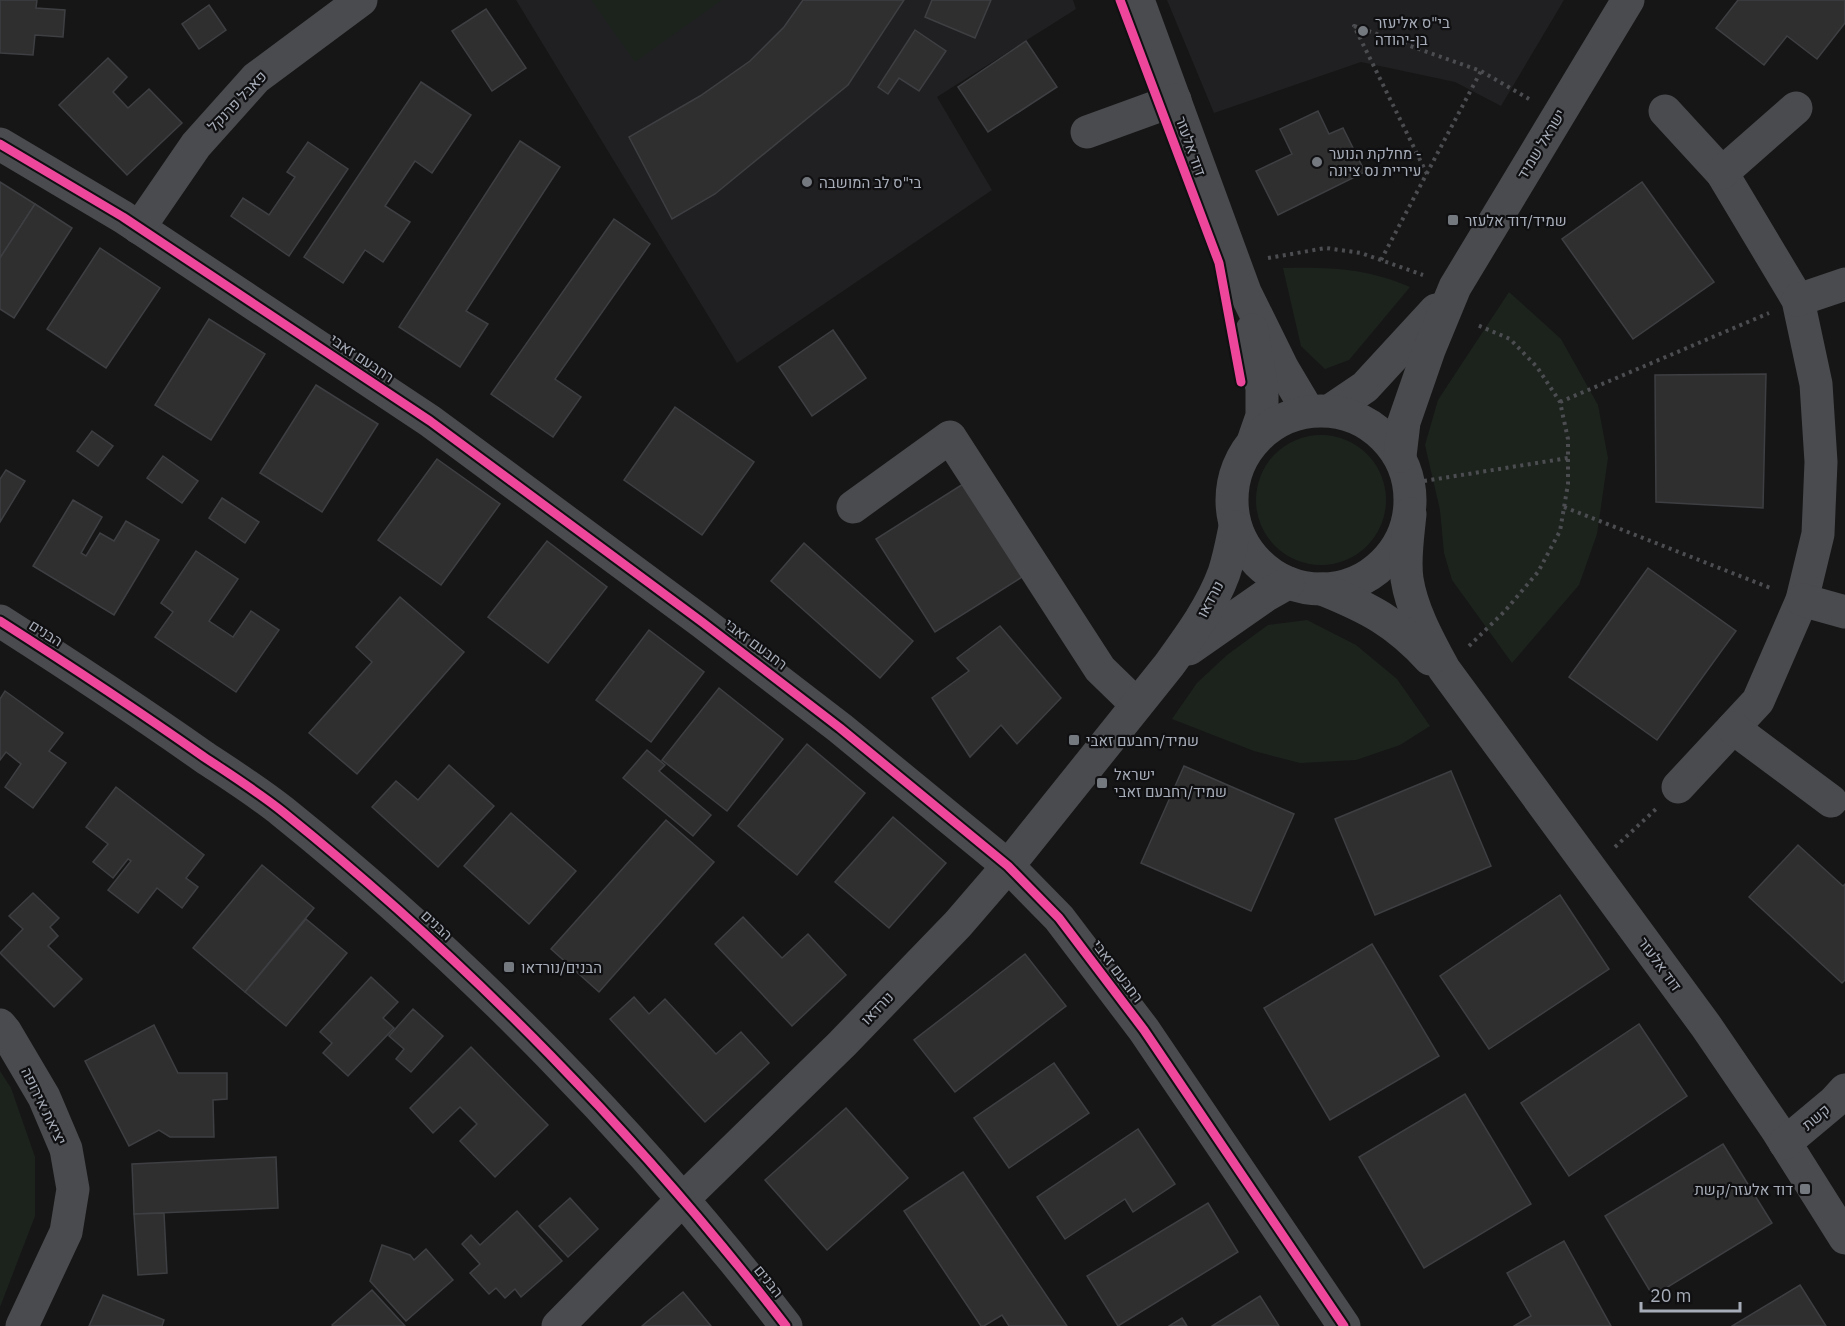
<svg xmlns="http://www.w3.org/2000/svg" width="1845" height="1326" font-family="'IBM Plex Sans',Heebo,sans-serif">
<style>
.built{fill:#202022}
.green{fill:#1c231d}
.building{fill:#2f2f30;stroke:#3e3f42;stroke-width:1.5}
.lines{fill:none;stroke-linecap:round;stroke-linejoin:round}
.path{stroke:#4c4d51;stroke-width:4;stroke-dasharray:3 4.5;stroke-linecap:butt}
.minor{stroke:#4a4b4f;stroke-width:33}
.cycleway-casing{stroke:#101012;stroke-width:13}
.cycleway{stroke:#ed469a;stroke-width:9}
.poi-dot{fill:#74787f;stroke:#101012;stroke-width:2}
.labels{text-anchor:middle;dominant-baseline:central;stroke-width:4.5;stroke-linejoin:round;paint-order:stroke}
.poi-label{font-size:15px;fill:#a7adb8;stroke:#101012;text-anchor:start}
.street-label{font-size:15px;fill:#a7adb8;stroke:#101012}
</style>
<rect width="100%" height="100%" fill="#161616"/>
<g class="built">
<path d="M516,0H1073L1076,9L937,97L992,190L737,363Z"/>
<path d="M1167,0H1564L1501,106L1455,82L1361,62L1214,113Z"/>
</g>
<g class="green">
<path d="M591,0H722L635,62Z"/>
<path d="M1283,268C1329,267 1366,268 1410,287L1349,360L1325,369L1301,346Z"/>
<path d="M1509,292L1561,339L1598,405L1608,458L1597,534L1579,585L1512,663L1452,580L1444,553L1440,510L1425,445L1438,400Z"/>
<circle cx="1321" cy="500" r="65"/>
<path d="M1307,620L1356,645L1397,679L1430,726L1400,745L1356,760L1300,763L1254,751L1172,719L1197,683L1227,655L1268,625Z"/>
<path d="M0,1071L11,1088L35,1157V1216L0,1307Z"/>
</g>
<g class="building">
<path d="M0,0H37L36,8L65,10L63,37L35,35L33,55L0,53Z"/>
<path d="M803,0H904L848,85L715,194L672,219L629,137L700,96L750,61L784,27Z"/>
<path d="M932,0H991L975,38L925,17Z"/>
<path d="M1738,0H1845V23L1817,59L1787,36L1764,65L1716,28Z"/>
<path d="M209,5L226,30L199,49L182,24Z"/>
<path d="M486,9L526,68L492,91L452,31Z"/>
<path d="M915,30L946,51L919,91L899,78L888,94L878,87Z"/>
<path d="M1026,41L1057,87L988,132L958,87Z"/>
<path d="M108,58L127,77L113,92L128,108L149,89L182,123L127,175L59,105Z"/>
<path d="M421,82L471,115L432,173L415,161L385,206L410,222L383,262L365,250L343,283L304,257Z"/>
<path d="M1318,111L1329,134L1343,128L1365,172L1278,215L1256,171L1292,154L1280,129Z"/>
<path d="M520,141L560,167L466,311L488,324L460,367L399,327Z"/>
<path d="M308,142L348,169L289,256L231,216L243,198L269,215L295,177L287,172Z"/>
<path d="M0,182L35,204L0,258Z"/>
<path d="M1642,182L1714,282L1633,339L1562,239Z"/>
<path d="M35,204L72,228L14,318L0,309V258Z"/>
<path d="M614,219L650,244L555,379L581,397L553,437L491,394Z"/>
<path d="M100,248L160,288L106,368L47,329Z"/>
<path d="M209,319L265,354L211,440L155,405Z"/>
<path d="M833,330L866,378L812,416L779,367Z"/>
<path d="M1766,374L1763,508L1656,502L1655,375Z"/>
<path d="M316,385L378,424L322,512L260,473Z"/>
<path d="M675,407L754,462L702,535L624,480Z"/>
<path d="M92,431L113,446L98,466L77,451Z"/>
<path d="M163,456L198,481L182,503L147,478Z"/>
<path d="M437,459L500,504L441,585L378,540Z"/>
<path d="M6,470L25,481L0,522V479Z"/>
<path d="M963,484L1022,577L935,632L876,539Z"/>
<path d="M222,498L259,522L245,543L209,518Z"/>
<path d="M73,500L102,517L81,553L86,556L100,533L114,541L126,521L159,540L114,615L33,566Z"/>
<path d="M547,541L607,587L548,663L488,617Z"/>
<path d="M804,543L913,641L880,678L771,581Z"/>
<path d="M196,551L238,579L209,621L233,637L251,611L279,630L236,692L155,637L173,612L161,603Z"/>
<path d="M1648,568L1736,631L1657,740L1569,677Z"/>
<path d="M400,597L464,652L357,774L309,733L372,662L356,647Z"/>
<path d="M1000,626L1061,698L1017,744L1001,725L970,757L932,698L969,671L957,658Z"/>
<path d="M649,630L704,672L651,742L596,700Z"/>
<path d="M719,688L783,739L727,811L662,760Z"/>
<path d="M5,691L63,733L49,751L66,763L33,808L5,787L21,764L6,752L0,760V699Z"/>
<path d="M807,744L865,793L797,875L738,826Z"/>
<path d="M647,750L665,765L659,771L711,815L693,836L623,778Z"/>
<path d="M449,765L494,806L438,867L372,807L396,781L418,800Z"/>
<path d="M1184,766L1294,814L1251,911L1141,863Z"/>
<path d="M1451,771L1491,866L1375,915L1335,819Z"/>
<path d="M116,787L204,855L186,878L198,887L182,908L157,888L138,913L108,890L131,861L128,859L113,878L93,862L108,844L86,827Z"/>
<path d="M511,813L576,871L529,924L464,866Z"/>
<path d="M893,817L946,863L889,928L835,882Z"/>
<path d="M666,820L714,862L599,992L551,949Z"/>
<path d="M1798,845L1843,886L1845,884V980L1842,983L1749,897Z"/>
<path d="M262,865L314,908L245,992L193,948Z"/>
<path d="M33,893L59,918L50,927L58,936L48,946L82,979L54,1007L0,953L23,929L9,916Z"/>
<path d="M1560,895L1609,969L1489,1049L1440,976Z"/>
<path d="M743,917L782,958L808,934L846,975L792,1026L715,944Z"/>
<path d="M306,919L347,953L286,1026L245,992Z"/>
<path d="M1372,944L1439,1056L1330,1120L1264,1008Z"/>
<path d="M1025,954L1066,1006L955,1092L914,1040Z"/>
<path d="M371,977L398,1002L383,1018L394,1028L348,1076L323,1053L332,1043L320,1032Z"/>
<path d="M634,997L649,1014L665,999L716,1054L741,1032L769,1063L705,1122L610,1019Z"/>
<path d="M413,1009L443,1036L411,1072L396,1059L404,1049L389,1036Z"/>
<path d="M1639,1024L1687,1096L1569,1176L1521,1103Z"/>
<path d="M154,1025L178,1073H227V1099L213,1100L214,1137H170L159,1130L129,1146L85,1061Z"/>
<path d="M471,1047L548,1125L495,1177L460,1141L477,1124L460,1107L433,1133L410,1108Z"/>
<path d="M1054,1063L1089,1113L1009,1168L974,1118Z"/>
<path d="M1465,1094L1531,1204L1424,1268L1359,1157Z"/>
<path d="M846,1108L908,1178L827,1250L765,1180Z"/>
<path d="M1138,1129L1175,1184L1133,1212L1125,1199L1065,1239L1037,1197Z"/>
<path d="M1723,1144L1772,1223L1653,1296L1605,1216Z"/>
<path d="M276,1157L278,1208L134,1214L132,1164Z"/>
<path d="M963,1172L1067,1326H1009L1002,1315L984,1326H981L904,1211Z"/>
<path d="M570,1198L598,1229L568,1257L539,1226Z"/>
<path d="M1208,1203L1238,1252L1118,1326L1087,1276Z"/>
<path d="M517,1211L562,1261L521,1297L515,1289L505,1298L496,1288L489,1294L470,1273L480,1264L462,1244L471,1235L480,1245Z"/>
<path d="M164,1213L167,1273L138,1275L134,1214Z"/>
<path d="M1564,1241L1611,1326H1514L1531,1316L1507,1273Z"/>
<path d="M382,1245L410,1255L414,1260L426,1249L453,1280L406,1321L370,1281Z"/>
<path d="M1800,1285L1826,1326H1732Z"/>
<path d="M372,1290L405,1326H333L332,1325Z"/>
<path d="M683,1292L711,1326H642L649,1320Z"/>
<path d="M103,1295L164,1320L162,1326H89Z"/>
<path d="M1260,1296L1279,1326H1212Z"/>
<path d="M1182,1318L1187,1326H1169Z"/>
</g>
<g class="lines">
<g class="path">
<path d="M1427,174L1354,26L1481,71L1529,99"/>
<path d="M1268,258L1326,248L1361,253L1423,275"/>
<path d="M1381,260L1481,71"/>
<path d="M1560,402L1769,313"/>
<path d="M1424,481L1568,458"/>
<path d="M1564,507L1773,589"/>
<path d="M1469,646L1504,612L1538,572L1560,531L1568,484V439L1560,402L1537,367L1510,339L1475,324"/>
<path d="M1615,847L1656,809"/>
</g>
<g class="minor">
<path d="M1138,0L1245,292L1283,369L1308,411"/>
<path d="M1665,111L1722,173L1798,300L1816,384L1821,462L1818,534L1802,600L1758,701L1678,787"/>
<path d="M1087,132L1175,100"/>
<path d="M0,144L123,217L430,421L702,622L840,728L1008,866L1059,918L1144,1030L1344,1326"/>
<path d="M1722,173L1796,108"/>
<path d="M139,228L196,145L256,78L361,0"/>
<path d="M1798,300L1845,284"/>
<path d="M1252,330L1262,389V416L1254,439"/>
<path d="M1331,410L1365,387L1436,310"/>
<circle cx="1321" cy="500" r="89"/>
<path d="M1400,456L1404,422L1429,350L1455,287L1628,0"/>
<path d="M853,507L950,437L1100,669L1136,704"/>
<path d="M1410,514C1408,535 1404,558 1407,579C1412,611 1429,641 1444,669L1706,1026L1777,1130L1845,1238"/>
<path d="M1322,589C1369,608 1396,622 1430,659"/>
<path d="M1802,600L1845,612"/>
<path d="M0,621C69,665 137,710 204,757C231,775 258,792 283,812C468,961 641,1138 786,1326"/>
<path d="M1189,649L1265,596L1288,583"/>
<path d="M1733,728L1831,801"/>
<path d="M0,1025L5,1031L44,1097L66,1149L73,1189L66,1232L22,1326"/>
<path d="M1785,1143L1834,1102L1845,1090"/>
<path d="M558,1326L682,1200L842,1044L958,924L1008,866L1169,665C1190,636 1212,606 1224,573C1229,558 1232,542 1235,527"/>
</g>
<defs>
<g id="cycleway">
<path d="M1120,0L1219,263L1241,382"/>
<path d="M0,144L123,217L430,421L702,622L840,728L1008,866L1059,918L1144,1030L1344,1326"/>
<path d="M0,621C69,665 137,710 204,757C231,775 258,792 283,812C468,961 641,1138 786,1326"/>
</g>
</defs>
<use href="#cycleway" class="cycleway-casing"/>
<use href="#cycleway" class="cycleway"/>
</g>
<g class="poi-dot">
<circle cx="1363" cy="31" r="6"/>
<circle cx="1317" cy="162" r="6"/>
<circle cx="807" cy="182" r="6"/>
<rect x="1447" y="214" width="12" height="12" rx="3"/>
<rect x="1068" y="734" width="12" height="12" rx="3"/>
<rect x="1096" y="777" width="12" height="12" rx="3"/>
<rect x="503" y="961" width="12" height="12" rx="3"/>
<rect x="1799" y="1183" width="12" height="12" rx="3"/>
</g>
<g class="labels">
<g class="poi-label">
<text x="1375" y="22">בי"ס אליעזר<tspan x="1375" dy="17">בן-יהודה</tspan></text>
<text x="1329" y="153">מחלקת הנוער -<tspan x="1329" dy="17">עיריית נס ציונה</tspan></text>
<text x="819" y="182">בי"ס לב המושבה</text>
<text x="1465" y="220">שמיד/דוד אלעזר</text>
<text x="1086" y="740">שמיד/רחבעם זאבי</text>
<text x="1114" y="774">ישראל<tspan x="1114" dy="17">שמיד/רחבעם זאבי</tspan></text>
<text x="521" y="967">הבנים/נורדאו</text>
<text x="1793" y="1189" text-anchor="end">דוד אלעזר/קשת</text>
</g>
<g class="street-label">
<text transform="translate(237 101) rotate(-46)">פאבל פרנקל</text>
<text transform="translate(1541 144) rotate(-59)">ישראל שמיד</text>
<text transform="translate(1191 146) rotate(70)">דוד אלעזר</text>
<text transform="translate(362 358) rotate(34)">רחבעם זאבי</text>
<text transform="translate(1210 599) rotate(-62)">נורדאו</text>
<text transform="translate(46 633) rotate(32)">הבנים</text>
<text transform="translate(756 644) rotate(37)">רחבעם זאבי</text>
<text transform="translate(437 925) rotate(43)">הבנים</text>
<text transform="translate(1660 964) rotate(54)">דוד אלעזר</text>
<text transform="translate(1118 971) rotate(53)">רחבעם זאבי</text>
<text transform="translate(877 1008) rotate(-46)">נורדאו</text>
<text transform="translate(44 1106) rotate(64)">יציאת אירופה</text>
<text transform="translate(1816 1117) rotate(-40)">קשת</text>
<text transform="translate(769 1281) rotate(51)">הבנים</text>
</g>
</g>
<path d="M1641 1302v9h99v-9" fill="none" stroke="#a7adb8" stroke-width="3"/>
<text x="1650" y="1302" font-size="18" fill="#a7adb8" stroke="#101012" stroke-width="4.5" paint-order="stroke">20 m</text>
</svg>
